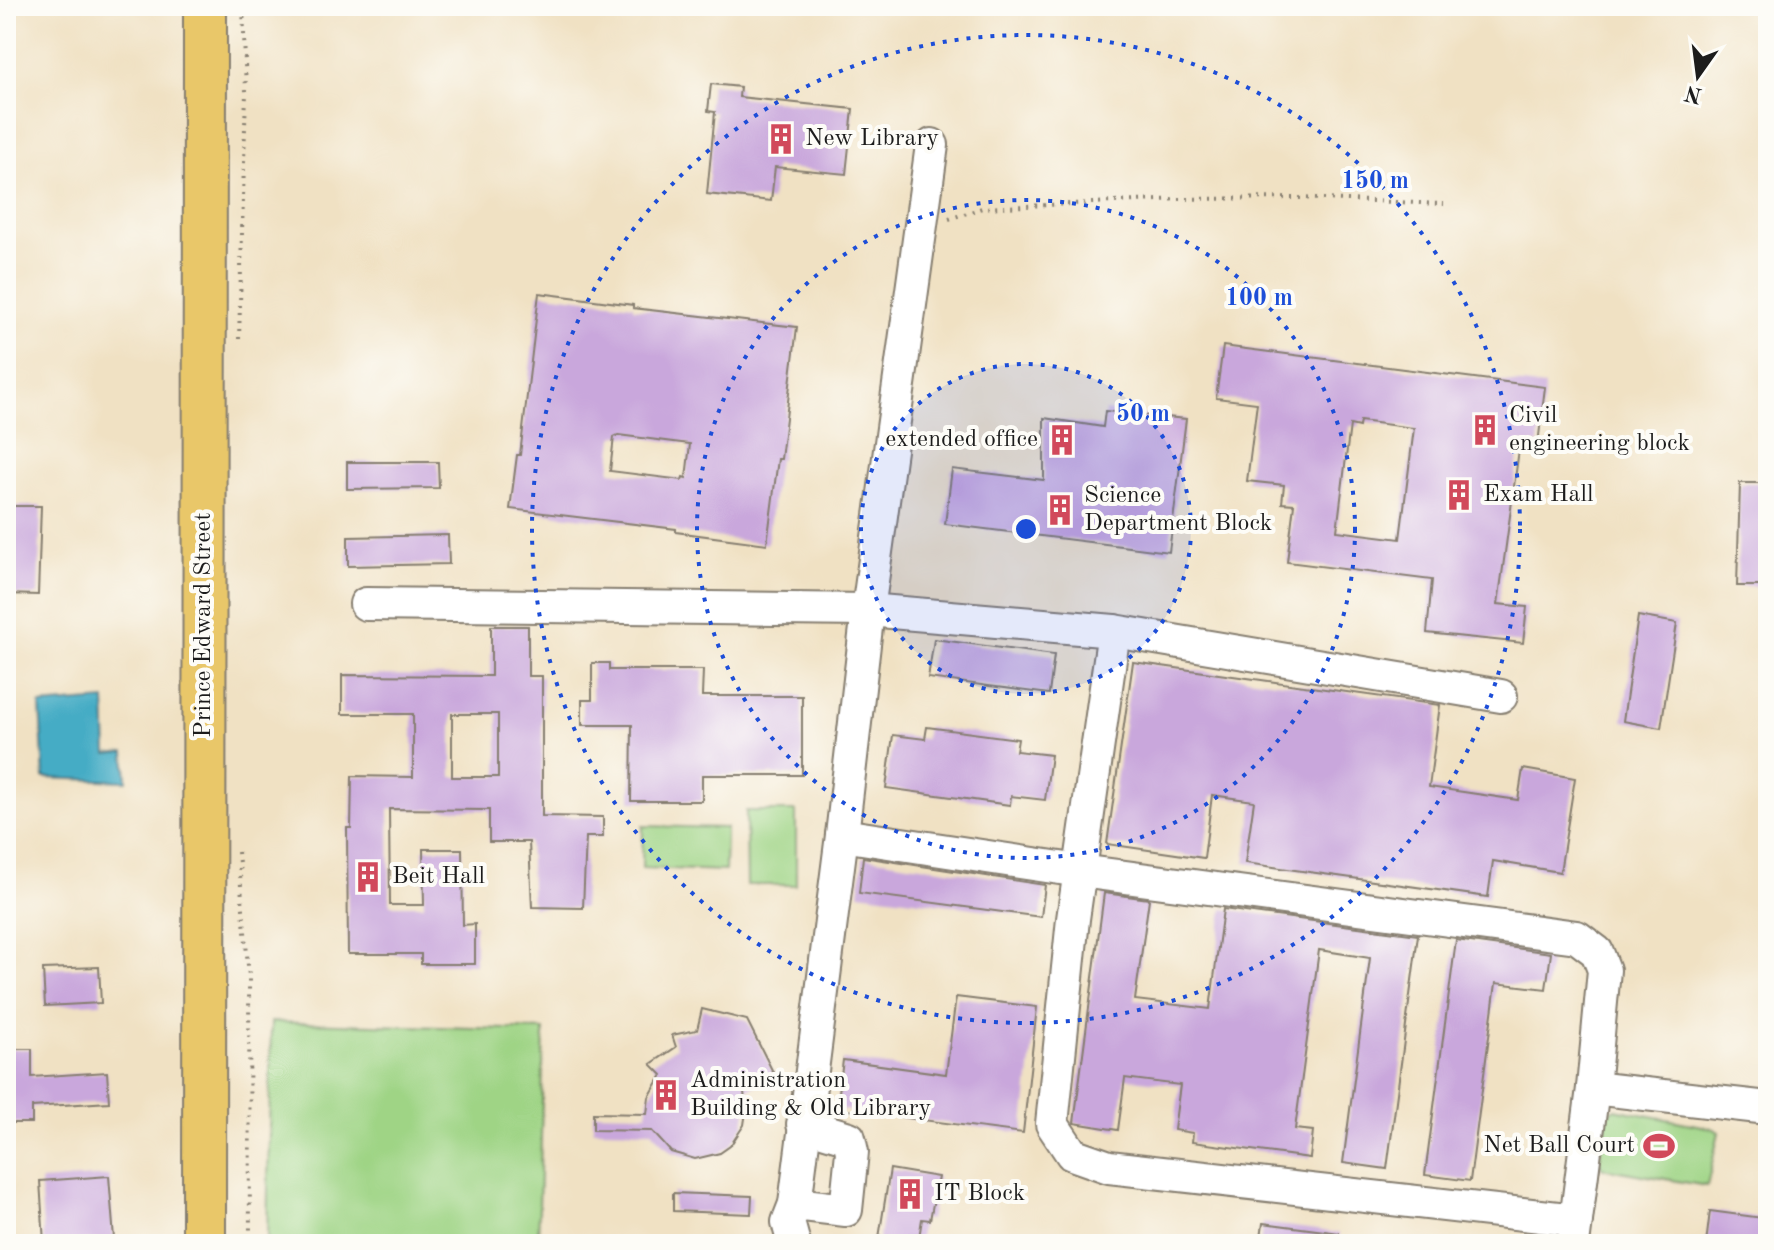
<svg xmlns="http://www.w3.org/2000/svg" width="1774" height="1250" font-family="'Old Standard TT',serif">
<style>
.green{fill:#9fd485;stroke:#5e7850;stroke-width:2}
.water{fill:#45acc5;stroke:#306470;stroke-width:2}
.building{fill:#c9a7dc;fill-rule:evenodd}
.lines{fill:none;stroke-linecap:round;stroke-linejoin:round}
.minor-casing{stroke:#867e70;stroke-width:36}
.major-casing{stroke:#867e70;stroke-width:46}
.path{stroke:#867e70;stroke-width:4;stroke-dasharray:2 6;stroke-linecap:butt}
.minor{stroke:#fff;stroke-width:32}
.major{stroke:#e9c769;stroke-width:42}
.ring{fill:none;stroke:#1d4ed8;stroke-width:4;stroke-dasharray:4 8}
.labels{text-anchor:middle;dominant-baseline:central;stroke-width:8;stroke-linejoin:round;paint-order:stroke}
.poi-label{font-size:24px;fill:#1c1c1c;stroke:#fdfcf7;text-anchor:start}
.street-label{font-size:24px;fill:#1c1c1c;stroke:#fdfcf7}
.centre{fill:#1d4ed8;stroke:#fdfcf7;stroke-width:4}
.ring-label{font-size:24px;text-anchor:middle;font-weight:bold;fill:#1d4ed8;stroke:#fdfcf7;stroke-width:8;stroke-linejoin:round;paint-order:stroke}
</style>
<rect width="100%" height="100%" fill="#fdfcf7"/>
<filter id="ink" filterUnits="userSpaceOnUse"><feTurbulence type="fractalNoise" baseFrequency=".0125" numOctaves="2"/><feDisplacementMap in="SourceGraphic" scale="16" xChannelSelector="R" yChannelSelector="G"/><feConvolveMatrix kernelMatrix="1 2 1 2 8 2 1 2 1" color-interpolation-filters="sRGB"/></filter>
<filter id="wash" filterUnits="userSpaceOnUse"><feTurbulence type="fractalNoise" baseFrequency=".006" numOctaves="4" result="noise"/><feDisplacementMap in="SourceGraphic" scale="32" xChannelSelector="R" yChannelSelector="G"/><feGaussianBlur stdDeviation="1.8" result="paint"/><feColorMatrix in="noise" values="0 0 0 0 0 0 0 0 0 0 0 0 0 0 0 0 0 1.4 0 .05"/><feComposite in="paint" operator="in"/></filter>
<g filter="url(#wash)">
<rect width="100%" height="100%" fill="#f0e1c3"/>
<g class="green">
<path d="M746,811H796V885H747Z"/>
<path d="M643,826L726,828L725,871L642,868Z"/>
<path d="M271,1022L544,1030L538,1244H267Z"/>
<path d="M1615,1109L1712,1128L1719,1132L1707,1186L1602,1168L1599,1160L1608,1113Z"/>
</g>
<path class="water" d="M105,700L107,754L125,752L127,781L44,778L40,705Z"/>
<g id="blocks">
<g class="building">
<path d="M711,84L740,87L739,97L853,109L846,174L775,167L771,201L707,194L715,112L708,111Z"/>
<path d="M539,293L633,305V308L797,327L781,459H778L767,544L676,532V529L510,509L517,455H520ZM618,435L690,444L686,478L683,477L682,480L610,471L614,437Z"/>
<path d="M1223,346L1545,387L1538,444L1520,442L1498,604L1527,607L1523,643L1427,633L1432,580L1287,562L1294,504L1282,503L1284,485L1247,481L1257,403L1216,398ZM1360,421L1414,428L1400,539L1337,531L1350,425L1359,427Z"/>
<path d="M1105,411L1186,419L1169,552L945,524L952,469L1044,480V418L1103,427Z"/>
<path d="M347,462H438L439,488L347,489Z"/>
<path d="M1740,483H1768V586H1737Z"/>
<path d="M6,506H41L38,595L6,594Z"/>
<path d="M448,535L449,564L348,566V537Z"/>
<path d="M1638,616L1677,623L1661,728L1623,721Z"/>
<path d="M491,626H528V676H542V816L603,817V837H586L583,908L532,907L529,842H489V810L389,809L390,905H424L423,849H462L463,925L475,924V964H421V954H348L347,828H351L352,776L413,777V714H342V675L491,676ZM452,714H498V777H452Z"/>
<path d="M934,639L1054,655L1049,694L928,678Z"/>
<path d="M1133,662L1440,705L1429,787L1518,800L1523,769L1575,778L1560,872L1493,861L1488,897L1245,863L1254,801L1212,795L1204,858L1107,844Z"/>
<path d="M592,663H609V670H703L702,696H802V775H702V801H631L632,725H582V700H592Z"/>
<path d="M927,727L1018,739L1016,751L1051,755L1045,800L1011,796L1010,805L886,788L893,735L925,739Z"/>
<path d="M863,857L1045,885L1041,917L859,893Z"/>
<path d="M1104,893L1149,899L1135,1000L1210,1009L1223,909L1418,935L1387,1169L1343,1163L1370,958L1319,950L1295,1129L1313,1131L1310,1158L1192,1142L1193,1133L1174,1130L1180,1085L1125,1078L1118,1130L1074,1123Z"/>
<path d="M1456,940L1551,953L1546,989L1496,983L1470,1181L1425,1175Z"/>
<path d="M99,967L101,1003L45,1006L43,969Z"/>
<path d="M956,997L1037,1007L1023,1133L837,1109L843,1060L946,1074Z"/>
<path d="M702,1009L747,1020L775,1076L744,1091L746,1112L744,1125L730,1146L720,1153L695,1159L671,1152L652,1131L593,1130V1113L647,1114L649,1097L662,1075L651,1064L676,1047L672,1035L697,1030Z"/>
<path d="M6,1049H32V1077L107,1072L109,1102L32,1107V1123H6Z"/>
<path d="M890,1169L938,1177L930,1220L922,1219L918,1244H878Z"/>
<path d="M109,1176L114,1239L44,1243L40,1181Z"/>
<path d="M673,1193L752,1196L751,1214L673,1211Z"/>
<path d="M1710,1211L1763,1218L1759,1244H1706Z"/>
<path d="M1263,1223L1339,1233V1244H1260Z"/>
</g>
</g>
</g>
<g filter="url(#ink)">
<use href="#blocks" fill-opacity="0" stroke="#867e70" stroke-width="2"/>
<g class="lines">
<defs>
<g id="minor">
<path d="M366,604L868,610L1114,631L1501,696"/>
<path d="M1114,631L1073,919L1052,1124L1072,1154L1109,1167L1576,1220"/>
<path d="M842,835L1080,871L1577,937L1597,952L1604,970L1593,1088L1573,1244"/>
<path d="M1593,1088L1768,1108"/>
<path d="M795,1204L846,1210L852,1152L849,1138L803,1124"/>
<path d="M794,1244L788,1222L795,1204L842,835L868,610L932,145"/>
</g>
<path id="major" d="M204,1244L205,6"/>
</defs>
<use href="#minor" class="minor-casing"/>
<use href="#major" class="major-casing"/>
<g class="path">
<path d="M949,219L982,208L1180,199L1298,198L1444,204"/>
<path d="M239,339L246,92L243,6"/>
<path d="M238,852L249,977L250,1244"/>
</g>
<use href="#minor" class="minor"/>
<use href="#major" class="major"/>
</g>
</g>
<circle cx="1026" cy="529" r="165" fill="#1d4ed8" fill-opacity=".12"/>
<g class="ring">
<circle cx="1026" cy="529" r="165"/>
<circle cx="1026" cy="529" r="329"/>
<circle cx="1026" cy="529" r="494"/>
</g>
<defs>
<symbol id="building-bare" viewBox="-9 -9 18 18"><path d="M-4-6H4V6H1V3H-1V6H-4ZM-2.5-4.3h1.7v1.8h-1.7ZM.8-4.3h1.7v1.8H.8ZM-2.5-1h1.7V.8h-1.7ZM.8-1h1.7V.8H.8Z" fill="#d1495b" stroke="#fdfcf7" stroke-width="2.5" paint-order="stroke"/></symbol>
<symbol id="stadium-bare" viewBox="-9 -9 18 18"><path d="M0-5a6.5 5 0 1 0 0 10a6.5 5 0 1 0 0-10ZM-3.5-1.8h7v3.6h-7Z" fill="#d1495b" stroke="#fdfcf7" stroke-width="2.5" paint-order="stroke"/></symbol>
</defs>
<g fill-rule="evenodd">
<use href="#building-bare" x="759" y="117" width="44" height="44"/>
<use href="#building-bare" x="1463" y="408" width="44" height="44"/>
<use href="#building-bare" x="1040" y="418" width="44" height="44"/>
<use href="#building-bare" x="1437" y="473" width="44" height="44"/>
<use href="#building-bare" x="1038" y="488" width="44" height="44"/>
<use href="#building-bare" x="346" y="855" width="44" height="44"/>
<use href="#building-bare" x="644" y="1073" width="44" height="44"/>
<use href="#stadium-bare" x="1637" y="1124" width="44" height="44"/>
<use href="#building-bare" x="888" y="1172" width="44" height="44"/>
</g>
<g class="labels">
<g class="poi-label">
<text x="805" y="139">New Library</text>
<text x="1509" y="416">Civil<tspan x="1509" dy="28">engineering block</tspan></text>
<text x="1038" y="440" text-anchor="end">extended office</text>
<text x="1483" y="495">Exam Hall</text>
<text x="1084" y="496">Science<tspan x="1084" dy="28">Department Block</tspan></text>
<text x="392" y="877">Beit Hall</text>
<text x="690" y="1081">Administration<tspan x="690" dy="28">Building &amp; Old Library</tspan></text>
<text x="1635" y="1146" text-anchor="end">Net Ball Court</text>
<text x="934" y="1194">IT Block</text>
</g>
<g class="street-label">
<text transform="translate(204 625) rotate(-90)">Prince Edward Street</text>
</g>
</g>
<circle cx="1026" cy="529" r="12" class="centre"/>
<g class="ring-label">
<text x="1375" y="188">150 m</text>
<text x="1259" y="305">100 m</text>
<text x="1143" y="421">50 m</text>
</g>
<rect width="1774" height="1250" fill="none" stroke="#fdfcf7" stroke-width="32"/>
<g transform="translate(1698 76) rotate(194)" stroke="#fdfcf7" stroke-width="6" paint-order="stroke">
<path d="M0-6L14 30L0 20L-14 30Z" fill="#1c1c1c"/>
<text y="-12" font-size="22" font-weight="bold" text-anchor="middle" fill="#1c1c1c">N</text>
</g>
</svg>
